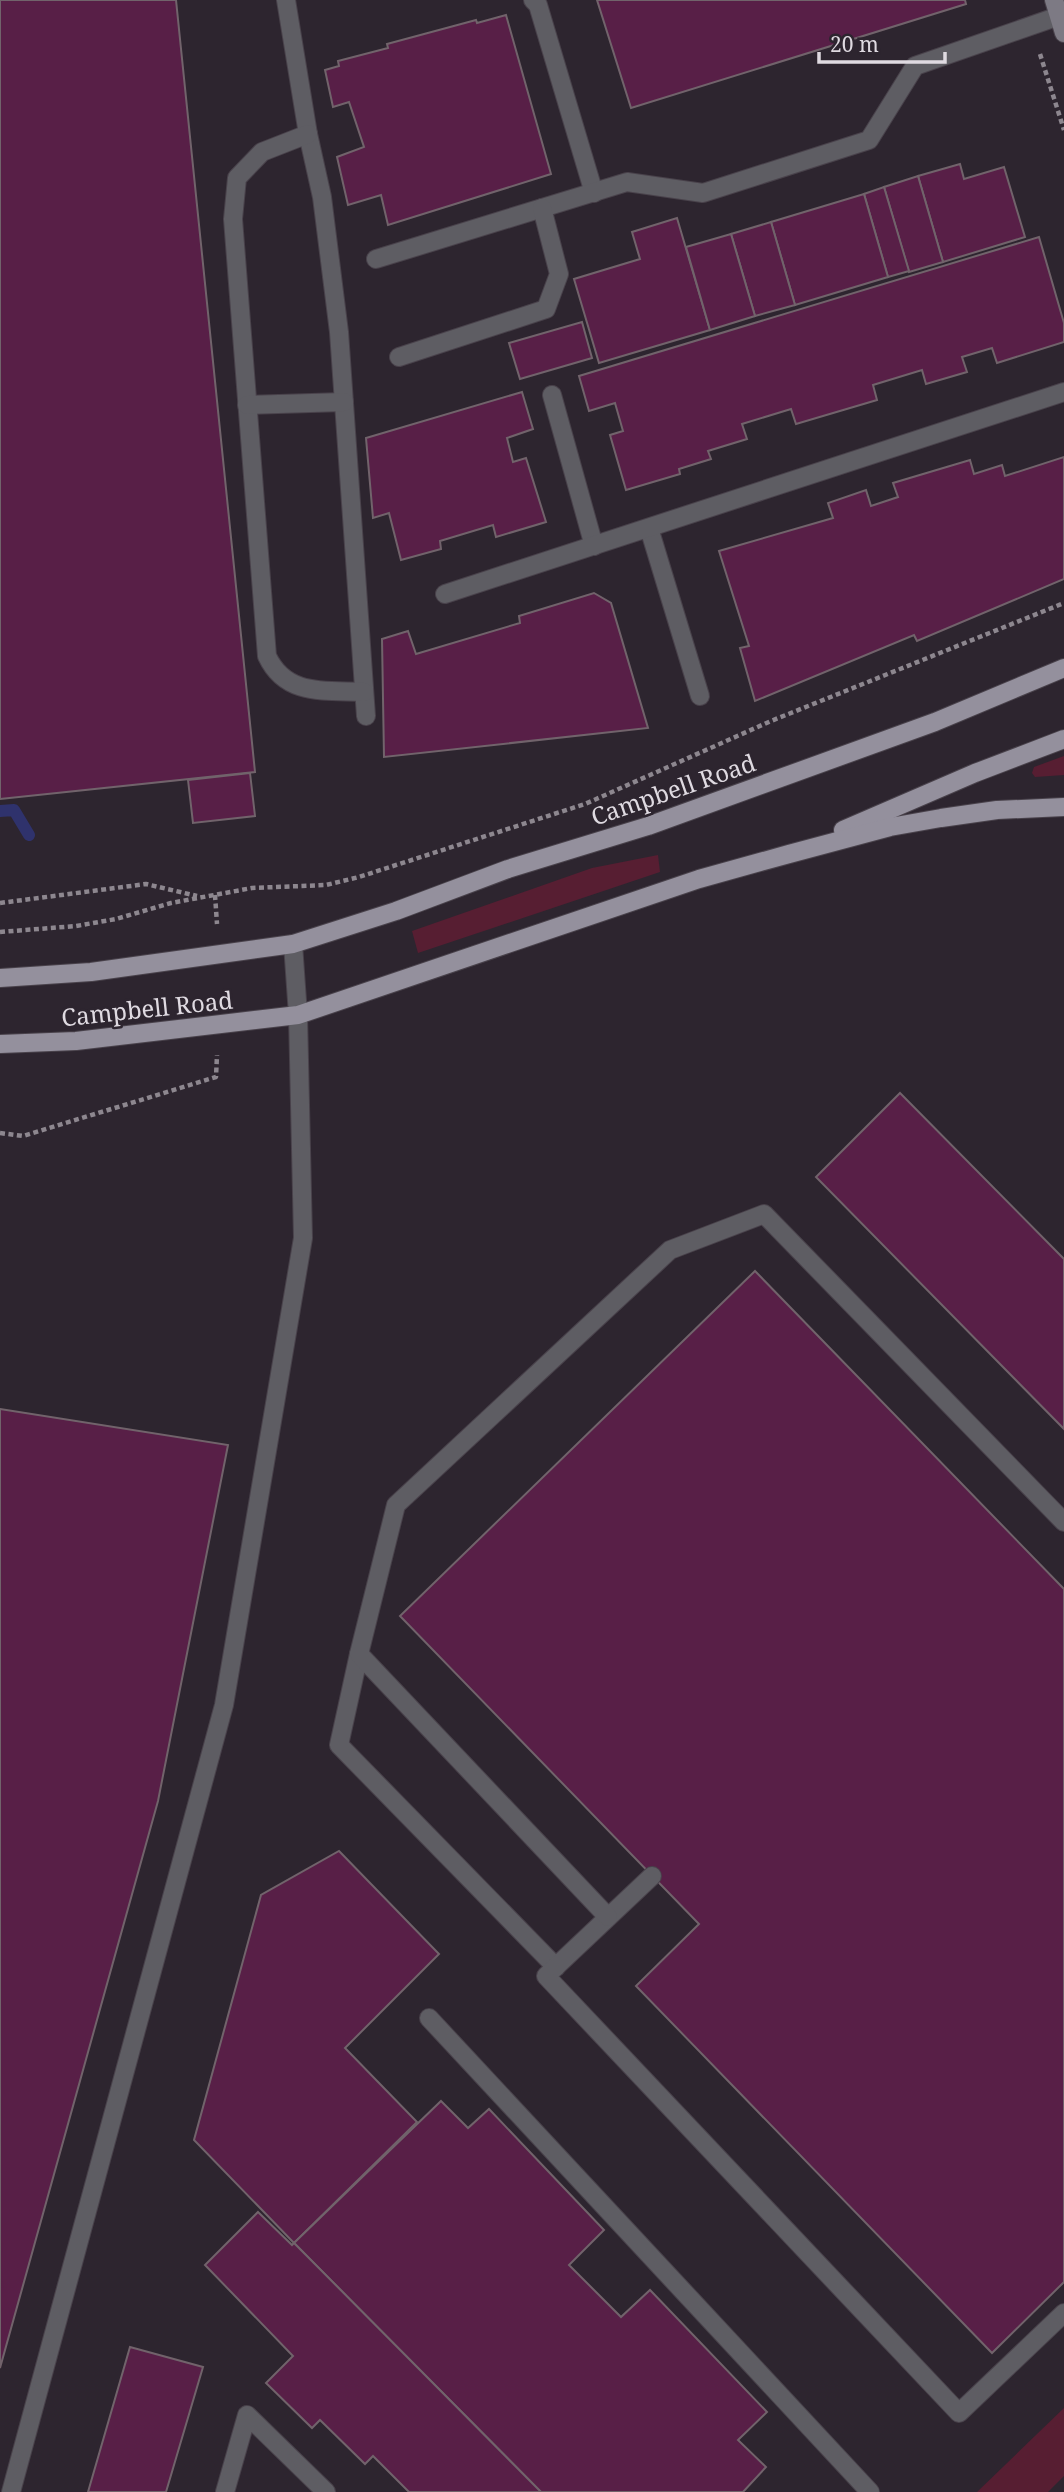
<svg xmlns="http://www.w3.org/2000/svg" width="1064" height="2492" font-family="'Noto Serif',serif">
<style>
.green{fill:#571e32}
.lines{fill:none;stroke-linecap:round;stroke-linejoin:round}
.stream{stroke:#2f326c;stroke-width:12}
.building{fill:#581f47;stroke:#71636b;stroke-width:2}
.lane-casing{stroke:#49424b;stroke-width:20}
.street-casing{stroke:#49424b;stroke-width:20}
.secondary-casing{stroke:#49424b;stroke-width:20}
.primary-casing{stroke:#49424b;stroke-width:20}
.path{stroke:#8d878f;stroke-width:4.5;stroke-dasharray:5 3.5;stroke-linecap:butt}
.lane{stroke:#5e5d63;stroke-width:18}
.street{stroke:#5e5d63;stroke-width:18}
.secondary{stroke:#7d7a84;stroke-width:18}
.primary{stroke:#94909d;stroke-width:18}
.labels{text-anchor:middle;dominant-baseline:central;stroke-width:5;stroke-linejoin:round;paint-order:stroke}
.street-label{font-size:24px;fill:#dfdae1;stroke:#2d252f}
</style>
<rect width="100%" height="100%" fill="#2d252f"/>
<g class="green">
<path d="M1064,756V775L1035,777L1032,773L1034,767Z"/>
<path d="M658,855L660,872L418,953L412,931L592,868Z"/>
<path d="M1064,2408V2476L1048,2492H977Z"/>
</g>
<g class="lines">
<path class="stream" d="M0,811L14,810L29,835"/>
</g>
<g class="building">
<path d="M0,0H176L255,772L0,799Z"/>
<path d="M597,0H965L966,4L631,108Z"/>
<path d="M506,15L551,174L388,225L381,195L348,205L337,157L364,147L349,102L333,107L325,70L339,66L338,61L388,48L387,44L476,20L477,23Z"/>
<path d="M960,164L964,179L1004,167L1025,237L943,262L918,176Z"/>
<path d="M918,176L943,262L909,272L884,187Z"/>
<path d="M884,187L909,271L888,277L864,194Z"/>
<path d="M864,194L888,277L795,305L771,222Z"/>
<path d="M677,218L710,330L599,363L574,279L640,259L632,232Z"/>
<path d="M771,222L795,305L755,316L731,234Z"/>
<path d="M731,234L755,316L710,330L686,247Z"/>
<path d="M1039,237L1064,323V342L997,363L992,348L962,357L967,372L926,384L922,370L873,385L877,400L796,424L791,409L742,424L747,439L708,451L711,459L679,469L680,474L626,490L610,435L623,431L615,403L589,411L579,376Z"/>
<path d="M582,322L592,358L520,379L509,343Z"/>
<path d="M522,392L533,429L507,438L513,462L526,458L546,522L496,537L493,525L440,541L441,549L401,560L389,513L373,518L366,438Z"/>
<path d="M1064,457V579L917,641L914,635L755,701L740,648L749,646L719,551L833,518L828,503L866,490L871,506L898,497L893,483L970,460L974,474L1002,465L1005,476Z"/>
<path d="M594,593L611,603L648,728L384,757L382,639L408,631L416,654L520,623L519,616Z"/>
<path d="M250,773L255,816L193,823L188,780Z"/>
<path d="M900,1093L1064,1259V1429L816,1177Z"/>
<path d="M755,1271L1064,1589V2282L992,2353L636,1986L699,1924L400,1616Z"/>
<path d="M0,1409L228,1445L158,1801L0,2368Z"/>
<path d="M339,1851L439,1954L345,2048L417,2122L294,2243L194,2140L261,1895Z"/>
<path d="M441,2101L468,2128L489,2109L604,2230L569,2265L621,2317L650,2290L767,2412L738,2440L766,2467L743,2492H541L294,2243Z"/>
<path d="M258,2212L292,2245L294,2243L541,2492H409L373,2456L365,2464L320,2420L312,2428L266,2383L293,2356L205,2265Z"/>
<path d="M130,2347L203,2367L166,2492H88Z"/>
</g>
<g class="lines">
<defs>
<g id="lane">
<path d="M286,0L308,134L322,197L339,332L366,716"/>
<path d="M533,0L538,5L594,193"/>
<path d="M308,134L262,152L237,178L233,219L267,656C286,697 326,690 364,692"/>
<path d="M376,259L627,182L703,193L869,140L915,66L1059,16"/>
<path d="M399,357L546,309L559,274L542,208"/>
<path d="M552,395L594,546"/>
<path d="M247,405L344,402"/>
<path d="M649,528L700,696"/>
<path d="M445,594L1064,392"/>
<path d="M429,2018L870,2492"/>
<path d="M11,2492L224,1705L303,1238L298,1015"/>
<path d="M225,2492L247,2415L326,2492"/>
</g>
<g id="street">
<path d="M293,944L298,1015"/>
<path d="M359,1654L339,1745L556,1967"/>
<path d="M652,1876L546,1976L959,2413L1064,2313"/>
<path d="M608,1917L359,1654L396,1505L670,1250L764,1214L1064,1522"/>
</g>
<path id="secondary" d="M1054,0L1064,33"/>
<g id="primary">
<path d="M843,830L975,773L1064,739"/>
<path d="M0,978L91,972L293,944L396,911L508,869L648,826L935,722L1064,668"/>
<path d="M0,1044L76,1041L298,1015L699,879L789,854L890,827L941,818L997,810L1064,807"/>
</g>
</defs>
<use href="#lane" class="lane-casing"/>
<use href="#street" class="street-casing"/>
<use href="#secondary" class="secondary-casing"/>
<use href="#primary" class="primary-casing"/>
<g class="path">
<path d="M1040,54L1064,130"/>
<path d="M215,895L217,924"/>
<path d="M0,903L146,884L197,896"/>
<path d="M0,932L76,926L116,919L171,903L252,888L326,885L359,877L585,804L771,721L1064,603"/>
<path d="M0,1133L23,1136L216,1077L217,1055"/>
</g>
<use href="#lane" class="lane"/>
<use href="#street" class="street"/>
<use href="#secondary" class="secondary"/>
<use href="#primary" class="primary"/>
</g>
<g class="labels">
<g class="street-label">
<text transform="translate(673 789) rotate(-19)">Campbell Road</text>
<text transform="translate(147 1008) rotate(-6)">Campbell Road</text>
</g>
</g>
<path d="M819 52v10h126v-10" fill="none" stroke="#dfdae1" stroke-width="3.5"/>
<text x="830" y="52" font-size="21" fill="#dfdae1" stroke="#2d252f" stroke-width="5" paint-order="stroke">20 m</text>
</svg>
